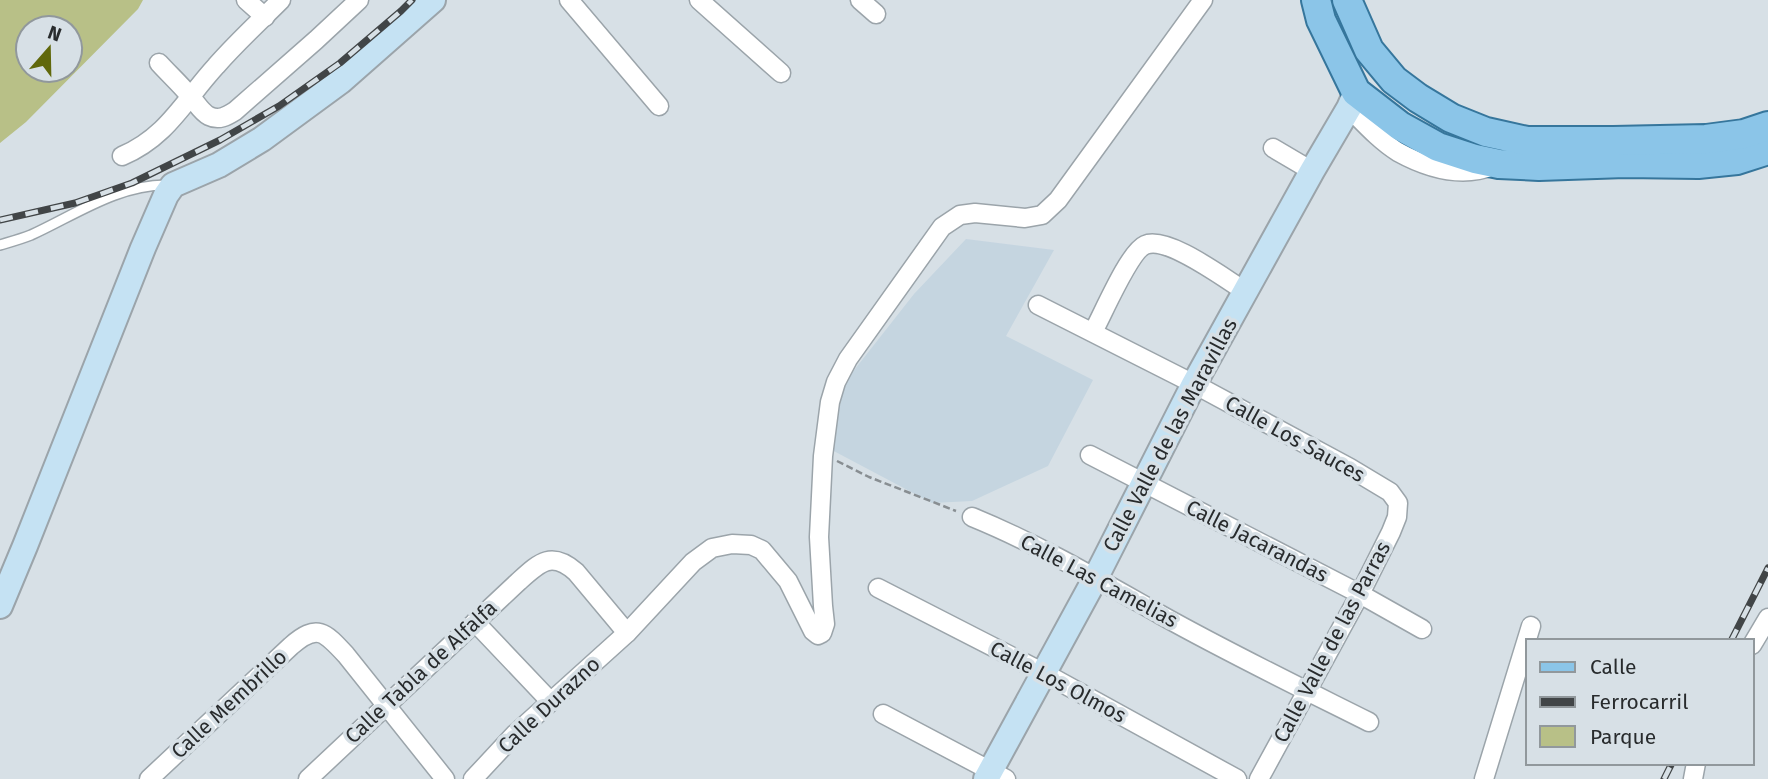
<svg xmlns="http://www.w3.org/2000/svg" width="1768" height="779" font-family="'Fira Sans',sans-serif">
<style>
.built{fill:#c5d5e0}
.green{fill:#b8c087;fill-rule:evenodd}
.lines{fill:none;stroke-linecap:round;stroke-linejoin:round}
.lane-casing{stroke:#9ba4aa;stroke-width:12}
.street-casing{stroke:#9ba4aa;stroke-width:21}
.secondary-casing{stroke:#9ba4aa;stroke-width:28}
.primary-casing{stroke:#36769c;stroke-width:32}
.path{stroke:#888e92;stroke-width:2.5;stroke-dasharray:7 3.5;stroke-linecap:butt}
.lane{stroke:#fff;stroke-width:9}
.street{stroke:#fff;stroke-width:18}
.secondary{stroke:#c5e2f3;stroke-width:24}
.primary{stroke:#8bc5e8;stroke-width:28}
.rail-casing{stroke:#414547;stroke-width:7}
.rail{stroke:#d7e0e6;stroke-width:4.5;stroke-dasharray:13;stroke-linecap:butt}
.labels{text-anchor:middle;dominant-baseline:central;stroke-width:7;stroke-linejoin:round;paint-order:stroke}
.street-label{font-size:21px;fill:#282b2d;stroke:#d7e0e6}
</style>
<rect width="100%" height="100%" fill="#d7e0e6"/>
<path class="built" d="M966,239L1054,250L1006,336L1093,380L1048,466L972,501L932,503L830,449L833,397L914,294Z"/>
<path class="green" d="M0,0H143L138,9L26,122L0,143ZM28,28H70V70H28Z"/>
<g class="lines">
<defs>
<path id="lane" d="M0,245C10,242 21,239 31,235C75,215 118,184 168,185"/>
<g id="street">
<path d="M246,0L265,17"/>
<path d="M569,0L659,106"/>
<path d="M699,0L781,73"/>
<path d="M860,0L876,14"/>
<path d="M159,63C169,74 180,84 190,96C196,102 201,112 209,116C219,121 227,116 235,111L316,40L359,0"/>
<path d="M1349,108C1364,123 1380,141 1398,152C1427,168 1461,178 1493,166"/>
<path d="M1273,148L1312,171"/>
<path d="M122,156C167,137 184,101 216,66C236,43 259,22 281,0"/>
<path d="M1038,305L1194,384L1350,468L1390,492L1398,503L1397,517L1391,532L1360,594L1259,779"/>
<path d="M1093,332C1103,314 1129,252 1145,245C1167,235 1225,279 1245,291"/>
<path d="M1090,455L1360,594L1422,629"/>
<path d="M972,517C1038,544 1099,580 1161,615C1229,653 1299,687 1369,722"/>
<path d="M878,588L1044,673L1237,779"/>
<path d="M475,622L550,701"/>
<path d="M1752,645L1768,618"/>
<path d="M883,714L1006,779"/>
<path d="M149,779L291,646C317,623 325,632 346,655L445,779"/>
<path d="M308,779L518,582C539,563 551,550 576,572L627,633"/>
<path d="M473,779L515,734L627,633L693,562L712,548L732,544L751,545L762,550L788,581L813,631L818,635L822,633L825,624L823,606L819,537L823,456L830,402L836,382L848,359L942,227L960,215L975,213L1025,218L1042,215L1058,200L1203,0"/>
<path d="M1484,779L1531,626"/>
<path d="M1693,779L1696,763"/>
</g>
<g id="secondary">
<path d="M0,606L25,546L143,248L166,195L173,185L219,165L262,139L341,81L433,0"/>
<path d="M986,779L1096,577L1194,384L1312,171L1349,108L1356,92"/>
</g>
<g id="primary">
<path d="M1316,0L1321,20L1356,92L1400,126L1438,147L1475,159L1499,164L1539,166L1625,163L1698,164L1737,160L1768,150"/>
<path d="M1347,0L1369,50L1394,80L1418,98L1451,118L1486,132L1527,141H1613L1706,139L1744,134L1768,126"/>
</g>
</defs>
<use href="#lane" class="lane-casing"/>
<use href="#street" class="street-casing"/>
<use href="#secondary" class="secondary-casing"/>
<use href="#primary" class="primary-casing"/>
<path class="path" d="M837,461L869,477L956,511"/>
<use href="#lane" class="lane"/>
<use href="#street" class="street"/>
<use href="#secondary" class="secondary"/>
<use href="#primary" class="primary"/>
<defs>
<g id="rail">
<path d="M0,220L75,203L132,183L220,140L279,106L340,63L401,11L412,0"/>
<path d="M1731,641L1768,568"/>
<path d="M1664,779L1672,763"/>
</g>
</defs>
<use href="#rail" class="rail-casing"/>
<use href="#rail" class="rail"/>
</g>
<g class="labels">
<g class="street-label">
<text transform="translate(1170 435) rotate(-62)">Calle Valle de las Maravillas</text>
<text transform="translate(1295 439) rotate(29)">Calle Los Sauces</text>
<text transform="translate(1257 541) rotate(27)">Calle Jacarandas</text>
<text transform="translate(1099 581) rotate(28)">Calle Las Camelias</text>
<text transform="translate(1332 642) rotate(-62)">Calle Valle de las Parras</text>
<text transform="translate(421 672) rotate(-43)">Calle Tabla de Alfalfa</text>
<text transform="translate(1058 682) rotate(28)">Calle Los Olmos</text>
<text transform="translate(229 704) rotate(-43)">Calle Membrillo</text>
<text transform="translate(549 705) rotate(-43)">Calle Durazno</text>
</g>
</g>
<rect x="1526" y="639" width="228" height="126" fill="#d7e0e6" stroke="#91989c" stroke-width="2"/>
<rect x="1540" y="662" width="35" height="10" fill="#8bc5e8" stroke="#91989c" stroke-width="2"/>
<text x="1590" y="674" font-size="21" fill="#282b2d">Calle</text>
<rect x="1540" y="697" width="35" height="10" fill="#414547" stroke="#91989c" stroke-width="2"/>
<text x="1590" y="709" font-size="21" fill="#282b2d">Ferrocarril</text>
<rect x="1540" y="726" width="35" height="21" fill="#b8c087" stroke="#91989c" stroke-width="2"/>
<text x="1590" y="744" font-size="21" fill="#282b2d">Parque</text>
<g transform="translate(49 49) rotate(20)"><circle r="33" fill="#d7e0e6" stroke="#91989c" stroke-width="2"/>
<path d="M0-5L12 26L0 18L-12 26Z" fill="#60680b"/>
<text y="-10" font-size="19" font-weight="bold" text-anchor="middle" fill="#282b2d">N</text>
</g>
</svg>
